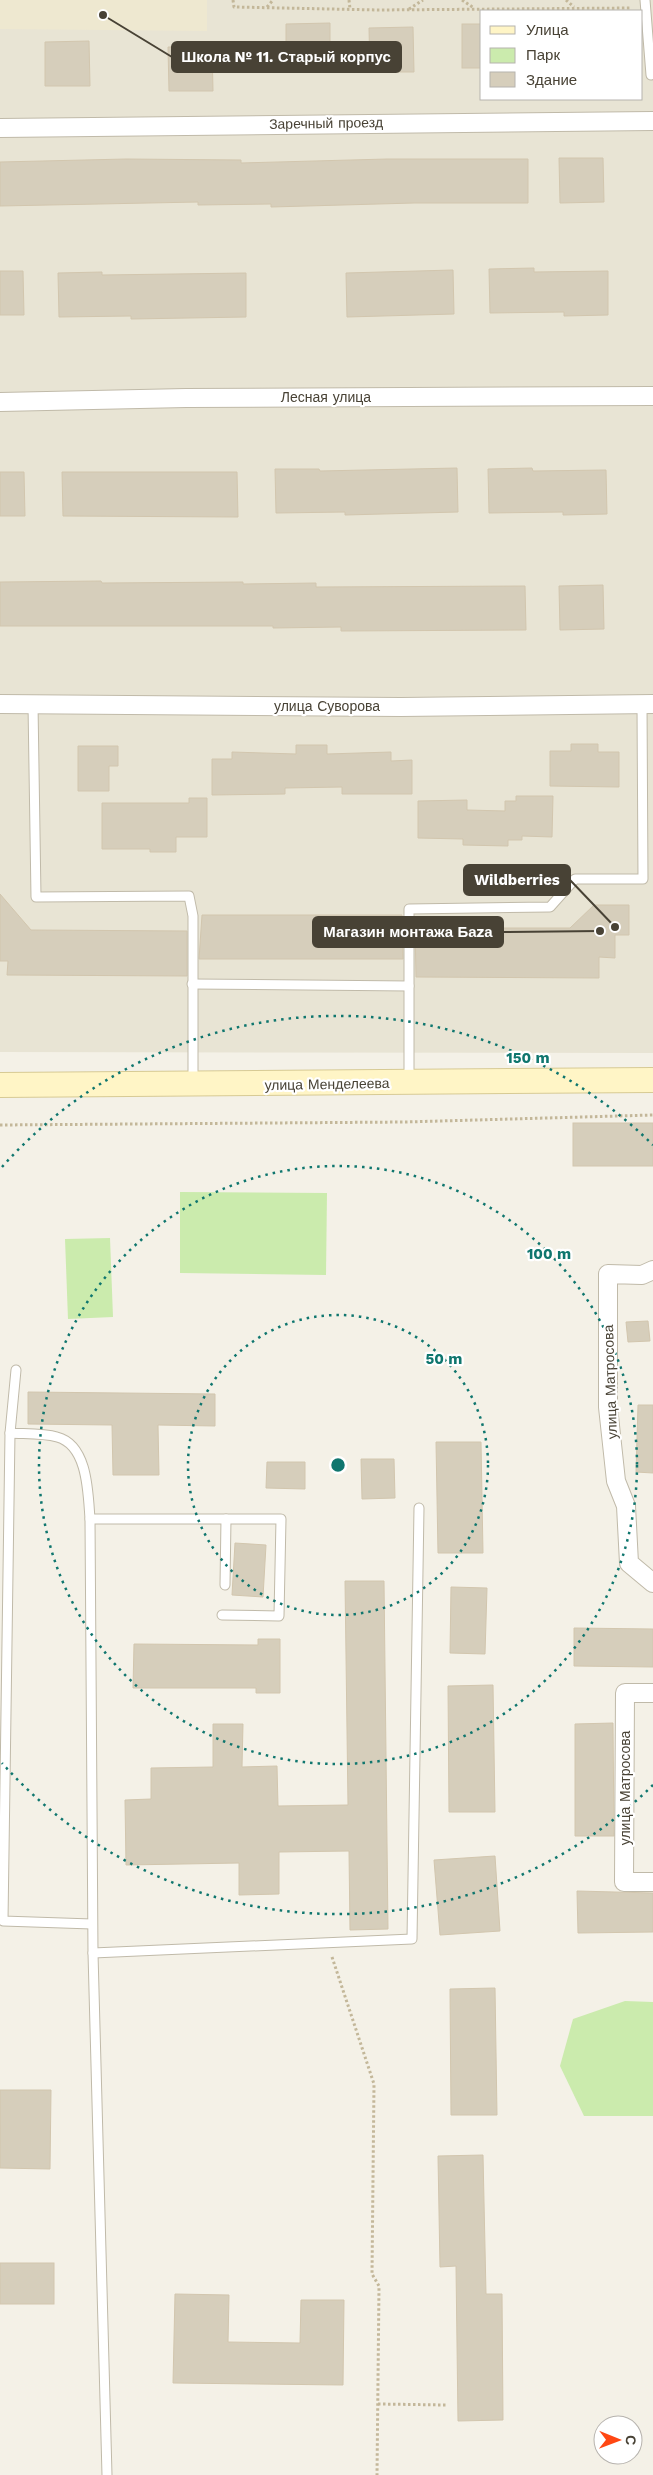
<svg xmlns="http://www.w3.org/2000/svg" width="653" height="2475" font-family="'Work Sans',sans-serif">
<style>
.residential{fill:#e8e4d4;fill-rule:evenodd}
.education{fill:#eee8d0}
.green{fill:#cbebad}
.building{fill:#d6cebb;stroke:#d2c6ae}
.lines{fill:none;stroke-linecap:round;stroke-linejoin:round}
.lane-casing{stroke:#c0baa9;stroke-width:11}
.street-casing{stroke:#c0baa9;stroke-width:20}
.secondary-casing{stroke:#d7ca94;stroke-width:26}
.path{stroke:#c3b799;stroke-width:3;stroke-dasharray:2.5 2.5;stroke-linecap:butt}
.lane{stroke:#fff;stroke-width:9}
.street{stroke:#fff;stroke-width:18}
.secondary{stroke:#fff5c6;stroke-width:24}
.ring{fill:none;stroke:#0f766e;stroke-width:2.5;stroke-dasharray:2.5 5}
.labels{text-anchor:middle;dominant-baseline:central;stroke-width:4.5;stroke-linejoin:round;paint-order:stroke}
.street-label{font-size:14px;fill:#484235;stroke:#fff}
.centre{fill:#0f766e;stroke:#fff;stroke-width:2.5}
.ring-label{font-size:15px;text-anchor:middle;font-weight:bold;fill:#0f766e;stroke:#fff;stroke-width:4.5;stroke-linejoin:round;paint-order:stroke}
.leader{fill:none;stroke:#484235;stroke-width:2}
.callout-dot{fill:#484235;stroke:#fff;stroke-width:2}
.callout{fill:#484235;stroke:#484235;stroke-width:2}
.callout-label{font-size:15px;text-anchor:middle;font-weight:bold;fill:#fff}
</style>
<rect width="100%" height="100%" fill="#f4f1e7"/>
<path class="residential" d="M0,0H653V1053L0,1052ZM482,11H642V99H482Z"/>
<path class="education" d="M0,0H207V31L0,29Z"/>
<g class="green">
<path d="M180,1192L327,1193L326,1275L180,1273Z"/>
<path d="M110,1238L113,1317L68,1319L65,1239Z"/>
<path d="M625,2001L653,2002V2116H584L560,2066L573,2019Z"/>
</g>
<g class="building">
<path d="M330,23V68H286V24Z"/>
<rect x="462" y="24" width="20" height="44"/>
<path d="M413,27L414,72H370L369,28Z"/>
<path d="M89,41L90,86H45V42Z"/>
<path d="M168,47H212L213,91H169Z"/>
<path d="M559,158H603L604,202L560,203Z"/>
<path d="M126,159L241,160V163L387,159H528V203H414L271,207V204L198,205V202L0,206V162Z"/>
<path d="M534,268V272L608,271V315L564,316V312L490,313L489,269Z"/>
<path d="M453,270L454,314L347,317L346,273Z"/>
<path d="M0,271H23L24,315H0Z"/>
<path d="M102,272V275L246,273V317L131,319V316L59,317L58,273Z"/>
<path d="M457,468L458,512L345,515V512L276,513L275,469H319L320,471Z"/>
<path d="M532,468L533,471L606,470L607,514L563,515V512L489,513L488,469Z"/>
<path d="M0,472H24L25,516H0Z"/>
<path d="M62,472H237L238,517L63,516Z"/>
<path d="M101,581L102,583L243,582V584L316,583V587L525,586L526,630L341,631V627L273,628V626H0V582Z"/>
<path d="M603,585L604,629L560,630L559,586Z"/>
<path d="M571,744H598V752H619V787L550,786V751H571Z"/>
<path d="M296,745H327V754L391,752V761L412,760V794H342V787L285,788V794L212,795V759H232V752L296,754Z"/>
<path d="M78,746H118V766H109V791H78Z"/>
<path d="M516,796H553L552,837L522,836V840H508V846L463,845V839L418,838V801L467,800V810L505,811V801H516Z"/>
<path d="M189,798H207V837H176V852H150V849H102V803H189Z"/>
<path d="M0,894L31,930L187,931V976L7,975L8,961H0Z"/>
<path d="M594,905H629V935H615V958L599,957V978L416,977L415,928H570Z"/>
<path d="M202,915H402L403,959H199Z"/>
<rect x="573" y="1123" width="80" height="43"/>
<path d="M648,1321L650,1341L628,1342L626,1322Z"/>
<path d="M28,1392L215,1394V1426L158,1425L159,1475H113L112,1425L28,1424Z"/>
<path d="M638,1405H653V1473L636,1472Z"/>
<path d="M436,1442H481L483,1553H438Z"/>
<path d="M361,1459H394L395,1498L362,1499Z"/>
<path d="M267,1462H305V1489L266,1488Z"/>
<path d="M235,1543L266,1545L263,1597L232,1595Z"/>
<path d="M345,1581H384L388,1929L350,1930L349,1851L279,1852V1894L239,1895V1863L126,1865L125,1800L151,1799V1768L213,1767V1724H243L242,1767L277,1766L278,1806L348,1805Z"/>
<path d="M451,1587L487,1588L485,1654L450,1653Z"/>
<path d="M574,1628L653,1629V1667L574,1666Z"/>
<path d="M258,1639H280V1693H256V1688H133L134,1644L258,1645Z"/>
<path d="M493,1685L495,1812H449L448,1686Z"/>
<path d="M613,1723L614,1836H575V1724Z"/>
<path d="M495,1856L500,1931L440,1935L434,1860Z"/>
<path d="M577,1891L653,1893V1932L578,1933Z"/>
<path d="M495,1988L497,2115H451L450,1989Z"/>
<path d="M0,2090H51L50,2169L0,2168Z"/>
<path d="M483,2155L486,2294H502L503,2420L458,2421L456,2266L440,2267L438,2156Z"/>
<rect x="0" y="2263" width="54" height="41"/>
<path d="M175,2294L229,2295L228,2342L300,2343L301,2300H344L343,2385L173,2383Z"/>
</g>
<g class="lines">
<defs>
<g id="lane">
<path d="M645,0L651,75"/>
<path d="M33,704L36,897L189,896L193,916V1082"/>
<path d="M192,984L409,986"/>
<path d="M409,1082V909L550,907L575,879H643L642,704"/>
<path d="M16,1370L10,1433C24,1434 43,1433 57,1437C88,1445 88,1493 90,1519L93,1953L107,2475"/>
<path d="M10,1433L3,1921L92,1924"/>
<path d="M90,1519H281L279,1616L222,1615"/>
<path d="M225,1585L226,1519"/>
<path d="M93,1953L412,1939L419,1508"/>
</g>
<g id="street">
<path d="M0,128L653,121"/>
<path d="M0,402L186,398L653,396"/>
<path d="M0,704L401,707L653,704"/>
<path d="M653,1270L642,1275L608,1274V1407L616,1481L626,1506L629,1563L653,1583"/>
<path d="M653,1693H625L624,1882H653"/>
</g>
<path id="secondary" d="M0,1085L653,1080"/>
</defs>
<use href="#lane" class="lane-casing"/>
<use href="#street" class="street-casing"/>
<use href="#secondary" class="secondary-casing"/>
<g class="path">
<path d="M233,0L234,7L378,10L631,8"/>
<path d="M349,0L350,9"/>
<path d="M462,0L474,8"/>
<path d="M566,0L574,7"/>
<path d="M267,7L273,0"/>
<path d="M409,9L423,0"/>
<path d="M0,1125L405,1122L653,1115"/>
<path d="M332,1957L374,2084L372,2274L379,2286L377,2475"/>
<path d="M378,2404L446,2405"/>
</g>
<use href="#lane" class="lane"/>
<use href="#street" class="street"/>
<use href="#secondary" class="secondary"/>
</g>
<g class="ring">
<circle cx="338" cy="1465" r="150"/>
<circle cx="338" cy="1465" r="299"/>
<path d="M653 1785A449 449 0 0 1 2 1763M2 1167A449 449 0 0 1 653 1145"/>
</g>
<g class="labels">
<g class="street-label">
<text transform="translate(326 123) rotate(-1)">Заречный проезд</text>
<text x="326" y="397">Лесная улица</text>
<text x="327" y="706">улица Суворова</text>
<text transform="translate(327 1084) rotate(-1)">улица Менделеева</text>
<text transform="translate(610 1382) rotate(-92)">улица Матросова</text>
<text transform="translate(625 1788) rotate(-90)">улица Матросова</text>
</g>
</g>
<circle cx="338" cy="1465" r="8" class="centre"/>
<g class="ring-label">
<text x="528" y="1063">150 m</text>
<text x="549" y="1259">100 m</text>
<text x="444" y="1364">50 m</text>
</g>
<path class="leader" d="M103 15L172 57M615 927L570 880M600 931L503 932"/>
<g class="callout-dot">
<circle cx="103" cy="15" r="5"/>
<circle cx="615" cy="927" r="5"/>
<circle cx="600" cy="931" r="5"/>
</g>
<g class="callout">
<rect x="172" y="42" width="229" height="30" rx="5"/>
<rect x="464" y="865" width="106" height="30" rx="5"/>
<rect x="313" y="917" width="190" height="30" rx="5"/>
</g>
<g class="callout-label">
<text x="286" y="62">Школа № 11. Старый корпус</text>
<text x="517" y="885">Wildberries</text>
<text x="408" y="937">Магазин монтажа Баzа</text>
</g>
<rect x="480" y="10" width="162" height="90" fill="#ffffff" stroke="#b6b3ae"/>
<rect x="490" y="26" width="25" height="8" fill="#fff5c6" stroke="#b6b3ae"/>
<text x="526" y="35" font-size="15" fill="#484235">Улица</text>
<rect x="490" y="48" width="25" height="15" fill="#cbebad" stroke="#b6b3ae"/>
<text x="526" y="60" font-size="15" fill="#484235">Парк</text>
<rect x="490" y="72" width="25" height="15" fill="#d6cebb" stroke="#b6b3ae"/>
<text x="526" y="85" font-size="15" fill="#484235">Здание</text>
<g transform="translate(618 2440) rotate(91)"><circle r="24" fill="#ffffff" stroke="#b6b3ae"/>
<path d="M0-4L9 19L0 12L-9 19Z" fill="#ff4713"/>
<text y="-8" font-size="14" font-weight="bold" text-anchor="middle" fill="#484235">С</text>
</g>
</svg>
